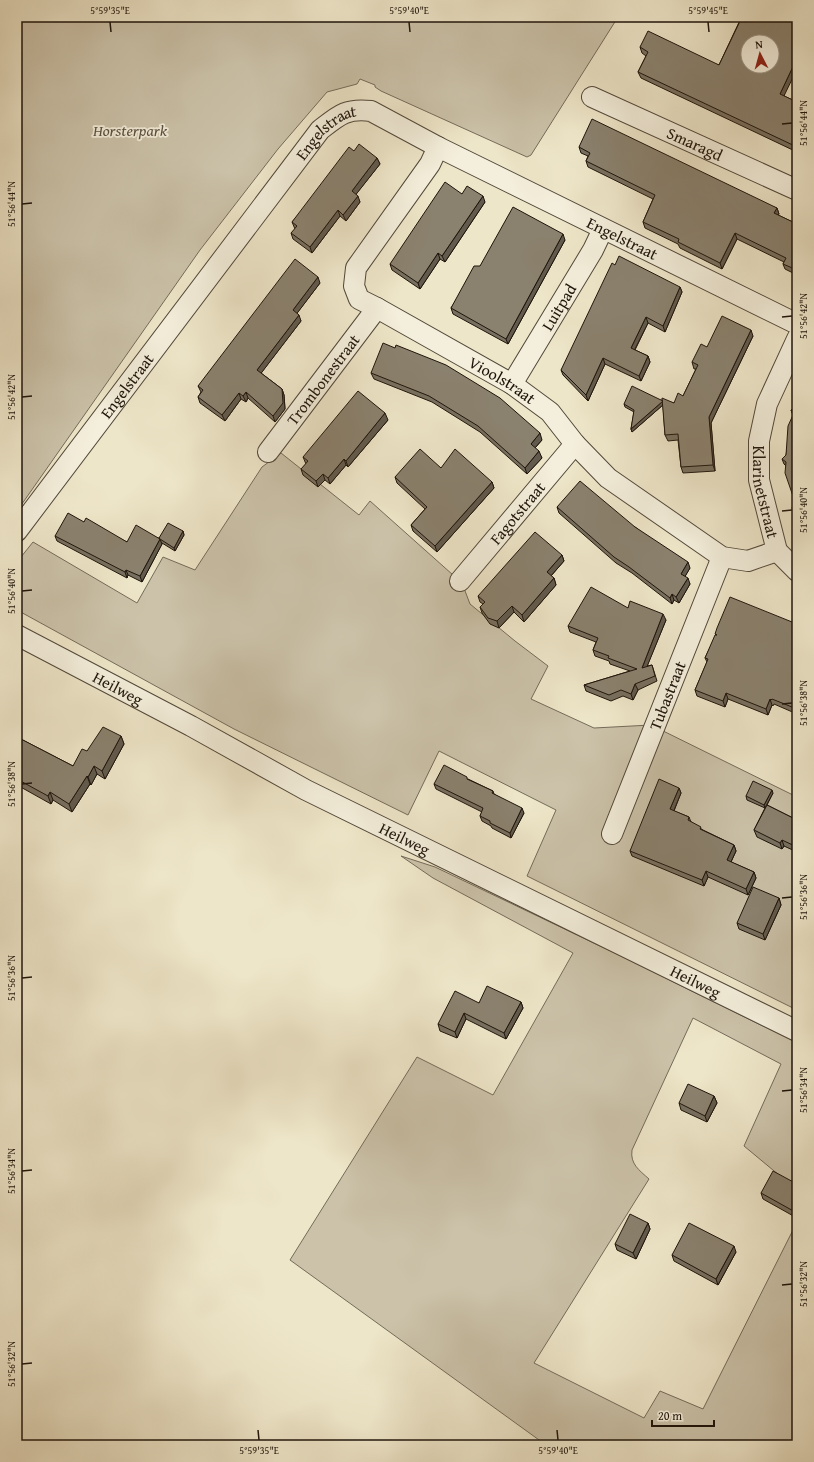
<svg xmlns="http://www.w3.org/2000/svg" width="814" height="1462" font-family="'Gentium Book Plus',serif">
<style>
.green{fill:#cbc2a9;stroke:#746b5a}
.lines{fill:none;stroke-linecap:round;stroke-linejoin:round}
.minor-casing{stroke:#52483a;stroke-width:22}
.minor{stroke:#f4efdc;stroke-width:20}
.wall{fill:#776f5f;stroke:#1e140b}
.shaded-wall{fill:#615a4d;stroke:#1e140b}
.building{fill:#8a816e;stroke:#1e140b;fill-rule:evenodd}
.ticks{fill:none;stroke:#1e140b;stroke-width:1.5}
.labels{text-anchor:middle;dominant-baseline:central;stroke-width:3.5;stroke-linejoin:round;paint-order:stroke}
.park-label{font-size:16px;font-style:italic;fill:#5b5142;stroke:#f4efdc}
.street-label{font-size:16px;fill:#1e140b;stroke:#f4efdc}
.neatline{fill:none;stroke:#1e140b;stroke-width:1.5}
.ticks-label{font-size:10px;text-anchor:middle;fill:#1e140b}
</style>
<rect width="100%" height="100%" fill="#eee6c9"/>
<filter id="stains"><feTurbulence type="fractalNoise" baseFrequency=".005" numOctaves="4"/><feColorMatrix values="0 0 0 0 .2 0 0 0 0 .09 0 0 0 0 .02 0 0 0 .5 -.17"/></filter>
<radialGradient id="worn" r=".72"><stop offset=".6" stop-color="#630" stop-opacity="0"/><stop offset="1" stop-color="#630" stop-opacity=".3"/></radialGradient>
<g class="green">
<path d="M17,17H618L531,155L527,157L381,91L375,87V85L360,79L357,84L327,92L278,149L200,250L17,511Z"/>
<path d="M281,453L359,515L370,501L462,583L470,604L515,641L548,666L531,699L594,728L651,725L797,797V1010L527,876L556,810L439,751L408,815L234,729L17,610V562L33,542L137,603L163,557L195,570L262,467Z"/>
<path d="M401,856L435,867L619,955L797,1043V1190L744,1146L781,1064L693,1018L632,1150C630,1164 639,1170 649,1179L534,1363L644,1418L660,1391L703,1409L797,1222V1445H546L290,1260L417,1057L493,1095L573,953L433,878Z"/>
</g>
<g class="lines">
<defs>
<g id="minor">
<path id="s1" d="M592,97L797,190"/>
<path id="s2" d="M438,147L430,164L356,268L354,286L359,299L377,308L512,384L550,412L575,444L608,478L722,557L748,561L777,551"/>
<path id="s3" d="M797,339L767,404L759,441V480L777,551L797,571"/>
<path id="s4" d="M512,384L593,250L603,229"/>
<path id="s5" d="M268,452L377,308"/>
<path id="s6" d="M17,531L320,130C339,115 346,108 371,111L438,147L797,324"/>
<path id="s7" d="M460,581L575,444"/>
<path id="s8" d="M17,635L191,726L306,790L797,1031"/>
<path id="s9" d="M612,834L722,557"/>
</g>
</defs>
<use href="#minor" class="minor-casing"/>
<use href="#minor" class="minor"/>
</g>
<g class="wall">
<path d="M739,17H797L784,96L797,102V152L641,78L638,72L646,56L642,53L640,47L719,65L741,18Z"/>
<path d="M579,147L777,208L779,214L778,215L797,224V275L785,269L783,264L784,262L737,239L722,269L680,248L678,244L645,228L643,222L653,199L588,167L586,161L588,156L581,153Z"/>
<path d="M354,151L377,158L380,164L356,194L360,202L346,221L340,216L312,253L293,239L291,233L295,229L292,222Z"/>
<path d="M462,194L485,202L445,262L440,259L420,289L392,270L390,264Z"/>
<path d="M565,240L508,344L453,314L451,308L480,266Z"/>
<path d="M320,283L297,313L301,321L261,373L282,389L284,395L285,409L275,422L248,398L246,402L241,399L225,421L200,403L198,397L201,392L198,386Z"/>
<path d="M680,287L682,292L665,332L648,323L635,350L648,356L650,362L641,381L605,364L588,401L563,375L561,370Z"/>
<path d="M753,336L711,423L715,471L683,473L681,467L678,440L668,441L665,435L663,405L632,432L631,429L634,412L625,407L624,404L662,400L674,403L683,396L696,369H694L692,362L707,347Z"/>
<path d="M395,348L542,440L535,448L542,458L527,474L480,432L432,402L374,379L371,373Z"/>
<path d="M797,405V514L794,513L792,508L795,502L786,466L784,464L782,459L786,455L793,415L791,410L796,408Z"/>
<path d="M388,420L348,467L346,465L330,484L325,480L318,487L303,475L301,469L306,464L303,457Z"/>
<path d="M441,468L492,482L494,488L437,552L413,531L411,525L425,509L397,483L395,477Z"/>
<path d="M557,507L635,527L690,568L685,576L690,584L679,603L674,600L672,604L632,573L616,563L559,513Z"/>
<path d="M84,522L127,542L159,538L183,531L184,535L175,551L162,543V544L142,582L128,575L127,578L57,541L55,536Z"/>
<path d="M562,555L564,561L551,576L554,578L556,585L524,622L514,612L499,628L490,624L482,613L480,607L483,604L480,602L478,596Z"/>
<path d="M628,608L666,620L647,666L652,665L657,681L638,690L633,700L623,696L611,701L586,691L584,685L630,671L610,664L609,661L595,656L593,650L596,642L570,632L568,626Z"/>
<path d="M797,624V714L774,704L773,706L772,705L768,715L728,699L725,707L697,696L695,690L707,662L705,658L716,635L715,634Z"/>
<path d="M121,736L124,744L105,779L97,774L91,785L90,784L72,812L53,800L51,804L17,785V737L73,766L87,751Z"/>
<path d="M468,779L493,791L494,794L524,813L511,838L492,828L491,826L482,821L480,816L482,812L436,789L434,784Z"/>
<path d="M679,788L681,793L674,811L689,817L691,822L703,830L734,845L736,851L731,862L754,872L756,878L748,895L708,877L704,886L632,856L630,851Z"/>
<path d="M773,793L767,805L797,820V852L784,846L782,849L757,837L754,830L765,808L747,800L746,796Z"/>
<path d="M779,898L781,905L765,940L739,929L737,923Z"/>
<path d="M521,1002L523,1008L506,1039L466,1019L457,1038L440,1031L438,1024L479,1003Z"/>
<path d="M714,1096L717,1103L707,1122L681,1110L679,1103Z"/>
<path d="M797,1184V1218L763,1199L761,1193Z"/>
<path d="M648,1223L650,1229L636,1259L617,1250L615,1244Z"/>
<path d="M736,1252L718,1285L674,1261L672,1255Z"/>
</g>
<g class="shaded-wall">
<path d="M797,58V69L782,100L780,94Z"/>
<path d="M377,158L380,164L354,197L352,191Z"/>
<path d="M358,196L360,202L346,221L343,215Z"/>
<path d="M483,196L485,202L445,262L442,256Z"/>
<path d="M777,208L779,214L776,219L774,213Z"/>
<path d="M338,210L340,216L312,253L310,247Z"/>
<path d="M735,233L737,239L722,269L720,263Z"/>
<path d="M563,234L565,240L508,344L506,339Z"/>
<path d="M438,253L440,259L420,289L418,283Z"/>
<path d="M318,277L320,283L295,316L293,310Z"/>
<path d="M680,287L682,292L665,332L663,326Z"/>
<path d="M299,315L301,321L259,376L257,370Z"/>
<path d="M646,317L648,323L633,353L631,348Z"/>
<path d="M751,330L753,336L711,423L715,471L713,465L709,417Z"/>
<path d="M648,356L650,362L641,381L639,376Z"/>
<path d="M603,358L605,364L588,401L586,395Z"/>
<path d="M282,389L284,395L285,409L275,422L273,416Z"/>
<path d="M246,392L248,398L246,402L243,396Z"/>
<path d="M239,393L241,399L225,421L222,415Z"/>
<path d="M663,401L664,404L632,432L631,429Z"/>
<path d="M385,413L388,420L348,467L346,461Z"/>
<path d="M540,433L542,440L533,450L531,444Z"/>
<path d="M539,451L542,458L527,474L525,468Z"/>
<path d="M344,459L346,465L330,484L328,478Z"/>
<path d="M323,474L325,480L318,487L316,481Z"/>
<path d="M492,482L494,488L437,552L435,546Z"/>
<path d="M183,531L184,535L175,551L174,548Z"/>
<path d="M160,539L162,544L142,582L140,576Z"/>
<path d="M562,555L564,561L549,578L547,572Z"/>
<path d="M688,562L690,568L683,580L681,574Z"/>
<path d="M126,570L128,575L127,578L125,572Z"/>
<path d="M554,578L556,585L524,622L522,615Z"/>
<path d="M688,578L690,584L679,603L676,597Z"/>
<path d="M672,594L674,600L672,604L670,598Z"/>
<path d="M512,606L514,612L499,628L497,621Z"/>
<path d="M663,614L666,620L644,674L642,668Z"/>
<path d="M635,684L638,690L633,700L631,694Z"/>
<path d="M726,693L728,699L725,707L723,701Z"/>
<path d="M770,699L772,705L768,715L766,709Z"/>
<path d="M121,736L124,744L105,779L102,771Z"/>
<path d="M94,766L97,774L91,785L88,777Z"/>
<path d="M87,776L90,784L72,812L69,804Z"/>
<path d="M679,788L681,793L672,815L670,809Z"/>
<path d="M772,790L773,793L765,808L764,805Z"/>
<path d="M50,792L53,800L51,804L48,796Z"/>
<path d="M522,808L524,813L511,838L510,833Z"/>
<path d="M782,840L784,846L782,849L780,843Z"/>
<path d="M734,845L736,851L729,866L727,860Z"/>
<path d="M706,871L708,877L704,886L702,880Z"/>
<path d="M754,872L756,878L748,895L746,889Z"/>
<path d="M779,898L781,905L765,940L763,934Z"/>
<path d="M521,1002L523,1008L506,1039L504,1033Z"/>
<path d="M464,1013L466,1019L457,1038L455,1032Z"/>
<path d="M714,1096L717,1103L707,1122L705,1116Z"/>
<path d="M648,1223L650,1229L636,1259L633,1253Z"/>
<path d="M734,1246L736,1252L718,1285L716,1279Z"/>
</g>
<g class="building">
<path d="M742,17H797V58L780,94L797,102V147L638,72L648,52L640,47L648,31L719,65ZM748,42H772V66H748Z"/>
<path d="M592,119L777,208L774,213L797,224V270L783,264L786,258L735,233L720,263L678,242L679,239L643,222L655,195L586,161L590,153L579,147Z"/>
<path d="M359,144L377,158L352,191L358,196L343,215L338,210L310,247L291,233L297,226L292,222L349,147L354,151Z"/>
<path d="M445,182L462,194L467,186L483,196L442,256L438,253L418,283L390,264Z"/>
<path d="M513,207L563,234L506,339L451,308L474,266H480Z"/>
<path d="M619,256L680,287L663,326L646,317L631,348L648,356L639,376L603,358L586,395L561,370L612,263L615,265Z"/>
<path d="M295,259L318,277L293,310L299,315L257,370L282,389L283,403L273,416L246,392L243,396L239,393L222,415L198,397L203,390L198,386Z"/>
<path d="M722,316L751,330L709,417L713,465L681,467L678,434L665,435L662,398L674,403L678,393L683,396L698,365L692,362L701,344L707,347Z"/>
<path d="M383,343L395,348L396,345L446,365L500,398L540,433L531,444L539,451L525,468L478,426L429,396L371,373Z"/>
<path d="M632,386L663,401L631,429L634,410L624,404Z"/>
<path d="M358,391L385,413L346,461L344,459L328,478L323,474L316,481L301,469L308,461L303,457Z"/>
<path d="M797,405V509L792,508L795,502L785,473L786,462L782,459L786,455L788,426L793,415L791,410L796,408Z"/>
<path d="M420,449L441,468L455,449L492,482L435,546L411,525L427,507L395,477Z"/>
<path d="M580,481L635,527L688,562L681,574L688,578L676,597L672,594L670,598L629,567L614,557L557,507Z"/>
<path d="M68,513L84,522L86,518L127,542L136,525L160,539L140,576L126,570L125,572L55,536Z"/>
<path d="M168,523L183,531L174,548L160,539L159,538Z"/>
<path d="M535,532L562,555L547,572L554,578L522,615L512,606L497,621L488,618L480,607L485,602L478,596Z"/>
<path d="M591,587L628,608L630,601L663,614L642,668L652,665L655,676L635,684L631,694L621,690L609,695L584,685L637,669L608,658L609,656L593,650L598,638L568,626Z"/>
<path d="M730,597L797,624V709L772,699L771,700L770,699L766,709L726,693L723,701L695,690L708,659L705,658L715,635H717L715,634L717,628Z"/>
<path d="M103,727L121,736L102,771L94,766L88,777L87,776L69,804L50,792L48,796L17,779V737L73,766L82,749L87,751Z"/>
<path d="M444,765L467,777V779L493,791L492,793L522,808L510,833L490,823V821L480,816L483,808L434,784Z"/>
<path d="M659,779L679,788L670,809L689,817L688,820L701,827L700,829L734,845L727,860L754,872L746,889L706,871L702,880L630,851Z"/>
<path d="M753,781L772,790L764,805L746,796Z"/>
<path d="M767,805L797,820V847L782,840L780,843L754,830Z"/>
<path d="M753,887L779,898L763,934L737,923Z"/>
<path d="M487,986L521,1002L504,1033L464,1013L455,1032L438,1024L455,991L479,1003Z"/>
<path d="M688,1084L714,1096L705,1116L679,1103Z"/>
<path d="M773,1171L797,1184V1213L761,1193Z"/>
<path d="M630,1214L648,1223L633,1253L615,1244Z"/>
<path d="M689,1223L734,1246L716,1279L672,1255Z"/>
</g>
<path class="ticks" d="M110,22L111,32M409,22L410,32M708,22L709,32M782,124L792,123M22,204L32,203M782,317L792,316M22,397L32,396M782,511L792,510M22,591L32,590M782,704L792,703M22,784L32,783M782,898L792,897M22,978L32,977M782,1091L792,1090M22,1171L32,1170M782,1285L792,1284M22,1364L32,1363M258,1430L259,1440M557,1430L558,1440"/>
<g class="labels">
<g class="park-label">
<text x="130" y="130">Horsterpark</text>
</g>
<g class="street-label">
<text stroke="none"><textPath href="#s6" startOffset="506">Engelstraat</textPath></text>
<text stroke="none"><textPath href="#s1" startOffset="113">Smaragd</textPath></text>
<text stroke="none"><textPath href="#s6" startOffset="841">Engelstraat</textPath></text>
<text stroke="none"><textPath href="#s4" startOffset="90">Luitpad</textPath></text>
<text stroke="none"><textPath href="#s5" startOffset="91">Trombonestraat</textPath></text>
<text stroke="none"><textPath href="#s2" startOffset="343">Vioolstraat</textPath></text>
<text stroke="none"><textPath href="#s6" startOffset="182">Engelstraat</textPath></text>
<text stroke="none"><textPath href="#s3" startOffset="161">Klarinetstraat</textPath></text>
<text stroke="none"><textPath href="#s7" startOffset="89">Fagotstraat</textPath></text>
<text stroke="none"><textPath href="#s8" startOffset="114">Heilweg</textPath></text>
<text stroke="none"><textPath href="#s9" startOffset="149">Tubastraat</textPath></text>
<text stroke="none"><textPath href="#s8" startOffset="438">Heilweg</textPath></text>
<text stroke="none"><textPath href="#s8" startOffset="762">Heilweg</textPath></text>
</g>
</g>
<rect width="814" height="1462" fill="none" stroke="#eee6c9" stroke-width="44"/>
<g transform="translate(760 54) rotate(354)"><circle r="19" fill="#f4efdc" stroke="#9e9788"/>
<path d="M0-3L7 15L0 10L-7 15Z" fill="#8f2418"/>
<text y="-6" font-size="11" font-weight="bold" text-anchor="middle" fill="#1e140b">N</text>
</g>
<path d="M652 1420v6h62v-6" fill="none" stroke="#1e140b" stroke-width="2"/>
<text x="658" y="1420" font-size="12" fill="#1e140b" stroke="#f4efdc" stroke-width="3" paint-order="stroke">20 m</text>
<rect x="22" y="22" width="770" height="1418" class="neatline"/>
<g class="ticks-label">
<text x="110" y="14">5°59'35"E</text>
<text x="409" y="14">5°59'40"E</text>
<text x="708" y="14">5°59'45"E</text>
<text transform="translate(803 123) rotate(-90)" y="4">51°56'44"N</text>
<text transform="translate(11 204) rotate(-90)" y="4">51°56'44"N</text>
<text transform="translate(803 316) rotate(-90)" y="4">51°56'42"N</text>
<text transform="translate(11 397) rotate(-90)" y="4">51°56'42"N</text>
<text transform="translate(803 510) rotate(-90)" y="4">51°56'40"N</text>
<text transform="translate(11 591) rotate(-90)" y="4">51°56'40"N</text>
<text transform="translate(803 703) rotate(-90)" y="4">51°56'38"N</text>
<text transform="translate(11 784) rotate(-90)" y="4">51°56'38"N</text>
<text transform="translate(803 897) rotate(-90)" y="4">51°56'36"N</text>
<text transform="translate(11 978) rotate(-90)" y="4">51°56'36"N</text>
<text transform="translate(803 1090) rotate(-90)" y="4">51°56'34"N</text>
<text transform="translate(11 1171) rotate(-90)" y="4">51°56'34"N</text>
<text transform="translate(803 1284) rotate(-90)" y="4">51°56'32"N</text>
<text transform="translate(11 1364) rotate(-90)" y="4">51°56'32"N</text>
<text x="259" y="1454">5°59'35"E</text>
<text x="558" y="1454">5°59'40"E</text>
</g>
<rect width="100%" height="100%" filter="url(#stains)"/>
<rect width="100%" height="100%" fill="url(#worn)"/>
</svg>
